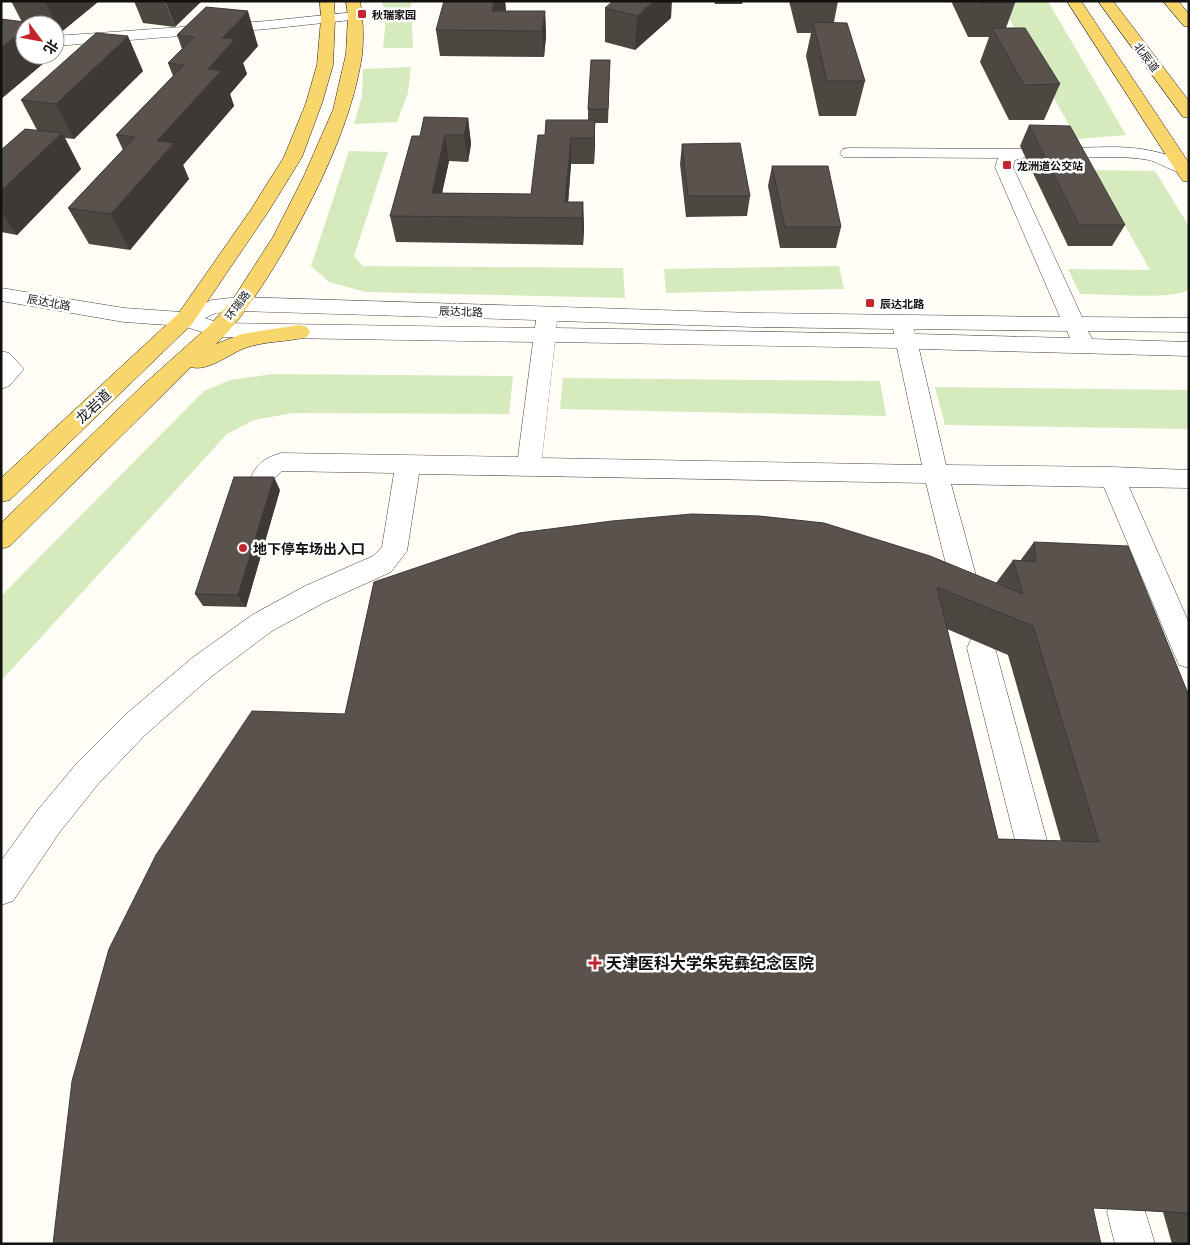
<svg xmlns="http://www.w3.org/2000/svg" width="1190" height="1245" font-family="'Noto Serif','Noto Sans SC',serif">
<style>
.green{fill:#d5ebbd}
.lines{fill:none;stroke-linecap:round;stroke-linejoin:round}
.minor-casing{stroke:#444;stroke-width:1}
.major-casing{stroke:#222;stroke-width:1}
.minor{fill:#fff;fill-rule:evenodd}
.major{fill:#f9d66b;fill-rule:evenodd}
.wall{fill:#4d4742;fill-rule:evenodd}
.shaded-wall{fill:#3f3936}
.building{fill:#5a524d;stroke:#3f3936;fill-rule:evenodd}
.poi-dot{fill:#c4262e;stroke:#fff;stroke-width:2}
.labels{text-anchor:middle;dominant-baseline:central;stroke-width:5;stroke-linejoin:round;paint-order:stroke}
.far-poi-label{font-size:11px;font-weight:bold;fill:#111;stroke:#fff;text-anchor:start}
.far-street-label{font-size:11px;fill:#111;stroke:#fff}
.street-label{font-size:14px;fill:#111;stroke:#fff}
.poi-label{font-size:14px;font-weight:bold;fill:#111;stroke:#fff;text-anchor:start}
.near-poi-label{font-size:16px;font-weight:bold;fill:#111;stroke:#fff;text-anchor:start}
</style>
<rect width="100%" height="100%" fill="#fffdf5"/>
<g class="green">
<path d="M382,1H411L413,48H383L386,19Z"/>
<path d="M999,1H1048L1126,135L1077,139Z"/>
<path d="M411,67L408,93L397,122L354,124L362,96L363,69Z"/>
<path d="M349,151L388,152L354,256L363,266L623,268L625,298L366,292L329,282L311,266Z"/>
<path d="M1094,170L1155,171L1189,226V290C1171,300 1104,294 1080,294L1068,269L1150,270Z"/>
<path d="M839,266L844,289L666,293L664,269Z"/>
<path d="M273,374L513,376L509,414L293,413L254,420L227,434L1,681V596L204,391L230,380Z"/>
<path d="M563,378L880,381L886,416L560,409Z"/>
<path d="M935,387L1189,390V429L945,425Z"/>
</g>
<g class="lines">
<defs>
<g id="minor">
<path d="M355,12L360,13L362,16L360,19L267,29L55,46V36L267,21Z"/>
<path d="M1111,147C1139,147 1164,151 1188,164L1189,171C1176,176 1162,163 1149,160C1122,155 1093,158 1066,158L1060,157L1057,153L1060,149L1066,148Z"/>
<path d="M849,148L1026,149L1029,153L1026,157L1015,160L1013,167L1082,317L1189,318V332L1088,331L1092,339L1189,342V356L919,349L946,465L1112,467L1189,470V488L1129,487L1189,623V668L1179,665L1175,656L1104,487L951,484L984,605L980,613L970,616L960,613L956,605L926,483L419,474L407,551L391,572L325,602L272,631L212,676L145,735L99,783L59,833L13,901L1,905V861L37,811L77,763L125,715L192,658L252,615L305,586L373,556L382,547L394,473L282,471L275,478L267,497L258,499L249,497L246,490C254,468 258,460 281,453L518,457L533,342L218,337L183,326L124,322L1,301V288L124,308L182,312L212,300L240,297L754,313L1060,317L995,167L998,158L843,157L840,153L843,149ZM240,311L536,320L535,328L219,323L205,318L216,313ZM557,321L754,327L893,329L894,334L556,328ZM914,329L1067,331L1070,338L915,334ZM555,342L897,348L922,465L542,458Z"/>
<path d="M1,351L9,353L24,369L9,386L1,389Z"/>
<path d="M981,636L991,639L995,648L1051,856L1046,867L1035,872L1024,867L1019,856L967,648L971,639Z"/>
<path d="M1127,1192L1141,1198L1155,1244H1115L1107,1212L1113,1198Z"/>
</g>
<g id="major">
<path d="M320,1H334L335,19L333,65L322,103L302,157L268,212L192,324L10,500L1,502V478L178,314L250,211L284,157L306,103L317,65L321,19Z"/>
<path d="M346,1H360C363,18 364,37 362,55C352,127 307,214 269,275C253,300 237,324 216,344L242,334L299,325L307,327L310,332L307,337C287,342 264,341 245,348C229,354 208,372 191,367L10,546L1,549V523L143,385L210,325L233,299L273,237L303,178L333,110L346,54L348,16Z"/>
<path d="M1067,1H1081L1189,163V182L1183,181L1180,177Z"/>
<path d="M1098,1H1113L1189,101V118L1183,117Z"/>
<path d="M1163,1H1178L1189,14V27L1184,26Z"/>
</g>
</defs>
<use href="#minor" class="minor-casing"/>
<use href="#major" class="major-casing"/>
<use href="#minor" class="minor"/>
<use href="#major" class="major"/>
</g>
<g class="wall">
<path d="M11,1H99L60,33H55V25H25L51,57L1,99V19L22,22Z"/>
<path d="M134,1H165L175,27L143,23Z"/>
<path d="M505,1L506,11H545L546,36L544,57L440,56L436,30Z"/>
<path d="M714,1H743L742,4H715Z"/>
<path d="M789,1H838L834,22L865,81L856,116H819L806,56L811,33H797Z"/>
<path d="M951,1H1014L1015,3L1006,28L1060,84L1044,120H1009L980,62L989,37H968Z"/>
<path d="M206,7L258,46L243,63L247,74L230,94L234,106L183,165L189,179L130,250L89,244L68,208L123,150L116,135L173,76L168,63L182,49L177,35Z"/>
<path d="M605,8L671,18L635,50L605,42Z"/>
<path d="M610,60L608,123H595L594,164H571L568,202H583L584,229L583,245L396,242L390,216L420,136L468,118L471,144L468,162L449,161L442,193L531,194L545,135L588,120V109Z"/>
<path d="M143,71L74,139L65,138L81,169L17,235L1,232V150L37,130L21,100Z"/>
<path d="M1029,125L1125,225L1112,246H1068L1020,146Z"/>
<path d="M682,144L750,196L747,216L686,217L680,164Z"/>
<path d="M772,166L841,227L836,248H780L768,186Z"/>
<path d="M280,490L246,607L203,606L195,594Z"/>
<path d="M1034,542L1189,696V1244H1172L1163,1212L345,714L374,582L996,583L1013,560L1020,561ZM947,629L1008,655L1061,841L998,839Z"/>
</g>
<g class="shaded-wall">
<path d="M45,1H99L60,33Z"/>
<path d="M165,1H202L175,27Z"/>
<path d="M494,1H505L506,12L492,11Z"/>
<path d="M654,1H672L671,18L635,50L637,16Z"/>
<path d="M248,11L258,46L243,63L247,74L230,94L234,106L183,165L189,179L130,250L111,214L157,141L208,69L222,38Z"/>
<path d="M545,11L546,36L544,57L542,31Z"/>
<path d="M25,29V55H50L51,57L1,99V48Z"/>
<path d="M128,36L143,71L74,139L56,104Z"/>
<path d="M468,118L471,144L468,162L464,135Z"/>
<path d="M595,120V147L594,164V138Z"/>
<path d="M62,133L81,169L17,235L1,211V191Z"/>
<path d="M445,135L449,161L437,216L432,193Z"/>
<path d="M571,138V164L567,218L565,202Z"/>
<path d="M583,202L584,229L583,245L582,218Z"/>
<path d="M274,477L280,490L246,607L238,595Z"/>
</g>
<g class="building">
<path d="M444,1H494L492,11H545L542,31L436,30Z"/>
<path d="M613,1H654L637,16L605,8Z"/>
<path d="M979,1H1014L1015,3H980Z"/>
<path d="M206,7L248,11L222,38L235,39L208,69L221,71L157,141L174,143L111,214L68,208L135,137L116,135L184,65L168,63L194,37L177,35Z"/>
<path d="M1,19L33,23L31,25H25V29L1,48Z"/>
<path d="M813,22L847,23L865,81H827Z"/>
<path d="M992,28H1025L1060,84L1024,85Z"/>
<path d="M96,33L128,36L56,104L21,100Z"/>
<path d="M591,60H610L608,109H588Z"/>
<path d="M424,117L468,118L464,135H445L432,193L531,194L538,135H545L546,120H595L594,138H571L565,202H583L582,218L390,216L412,136H420Z"/>
<path d="M1029,125L1070,126L1125,225H1079Z"/>
<path d="M25,129L62,133L1,191V150Z"/>
<path d="M740,143L750,196H688L682,144Z"/>
<path d="M772,166H828L841,227H785Z"/>
<path d="M234,477H274L238,595L195,594Z"/>
<path d="M692,514L759,516L824,523L930,556L1023,594L1013,560L1036,562L1034,542L1128,546L1189,696V1213L1093,1208L1101,1244H53L72,1081L109,949L156,855L252,711L345,714L374,582L519,533L612,521ZM937,587L1033,626L1099,842L998,839Z"/>
</g>
<g class="poi-dot">
<rect x="357" y="9" width="10" height="10" rx="2.5"/>
<rect x="1002" y="160" width="10" height="10" rx="2.5"/>
<rect x="865" y="298" width="10" height="10" rx="2.5"/>
<circle cx="243" cy="548" r="5"/>
<path d="M592.5 955.5h5v5h5v5h-5v5h-5v-5h-5v-5h5z"/>
</g>
<g class="labels">
<g class="far-poi-label">
<text x="372" y="14">秋瑞家园</text>
<text x="1017" y="165">龙洲道公交站</text>
<text x="880" y="303">辰达北路</text>
</g>
<g class="far-street-label">
<text transform="translate(1147 57) rotate(53)">北辰道</text>
<text transform="translate(49 302) rotate(10)">辰达北路</text>
<text transform="translate(237 305) rotate(-53)">环瑞路</text>
<text transform="translate(461 311) rotate(2)">辰达北路</text>
</g>
<g class="street-label">
<text transform="translate(93 406) rotate(-43)">龙岩道</text>
</g>
<g class="poi-label">
<text x="253" y="548">地下停车场出入口</text>
</g>
<g class="near-poi-label">
<text x="606" y="963">天津医科大学朱宪彝纪念医院</text>
</g>
</g>
<rect width="1190" height="1245" fill="none" stroke="#111111" stroke-width="5"/>
<g transform="translate(40 40) rotate(122)"><circle r="24" fill="#ffffff" stroke="#a0a0a0"/>
<path d="M0-4L9 19L0 12L-9 19Z" fill="#c4262e"/>
<text y="-8" font-size="14" font-weight="bold" text-anchor="middle" fill="#111111">北</text>
</g>
</svg>
